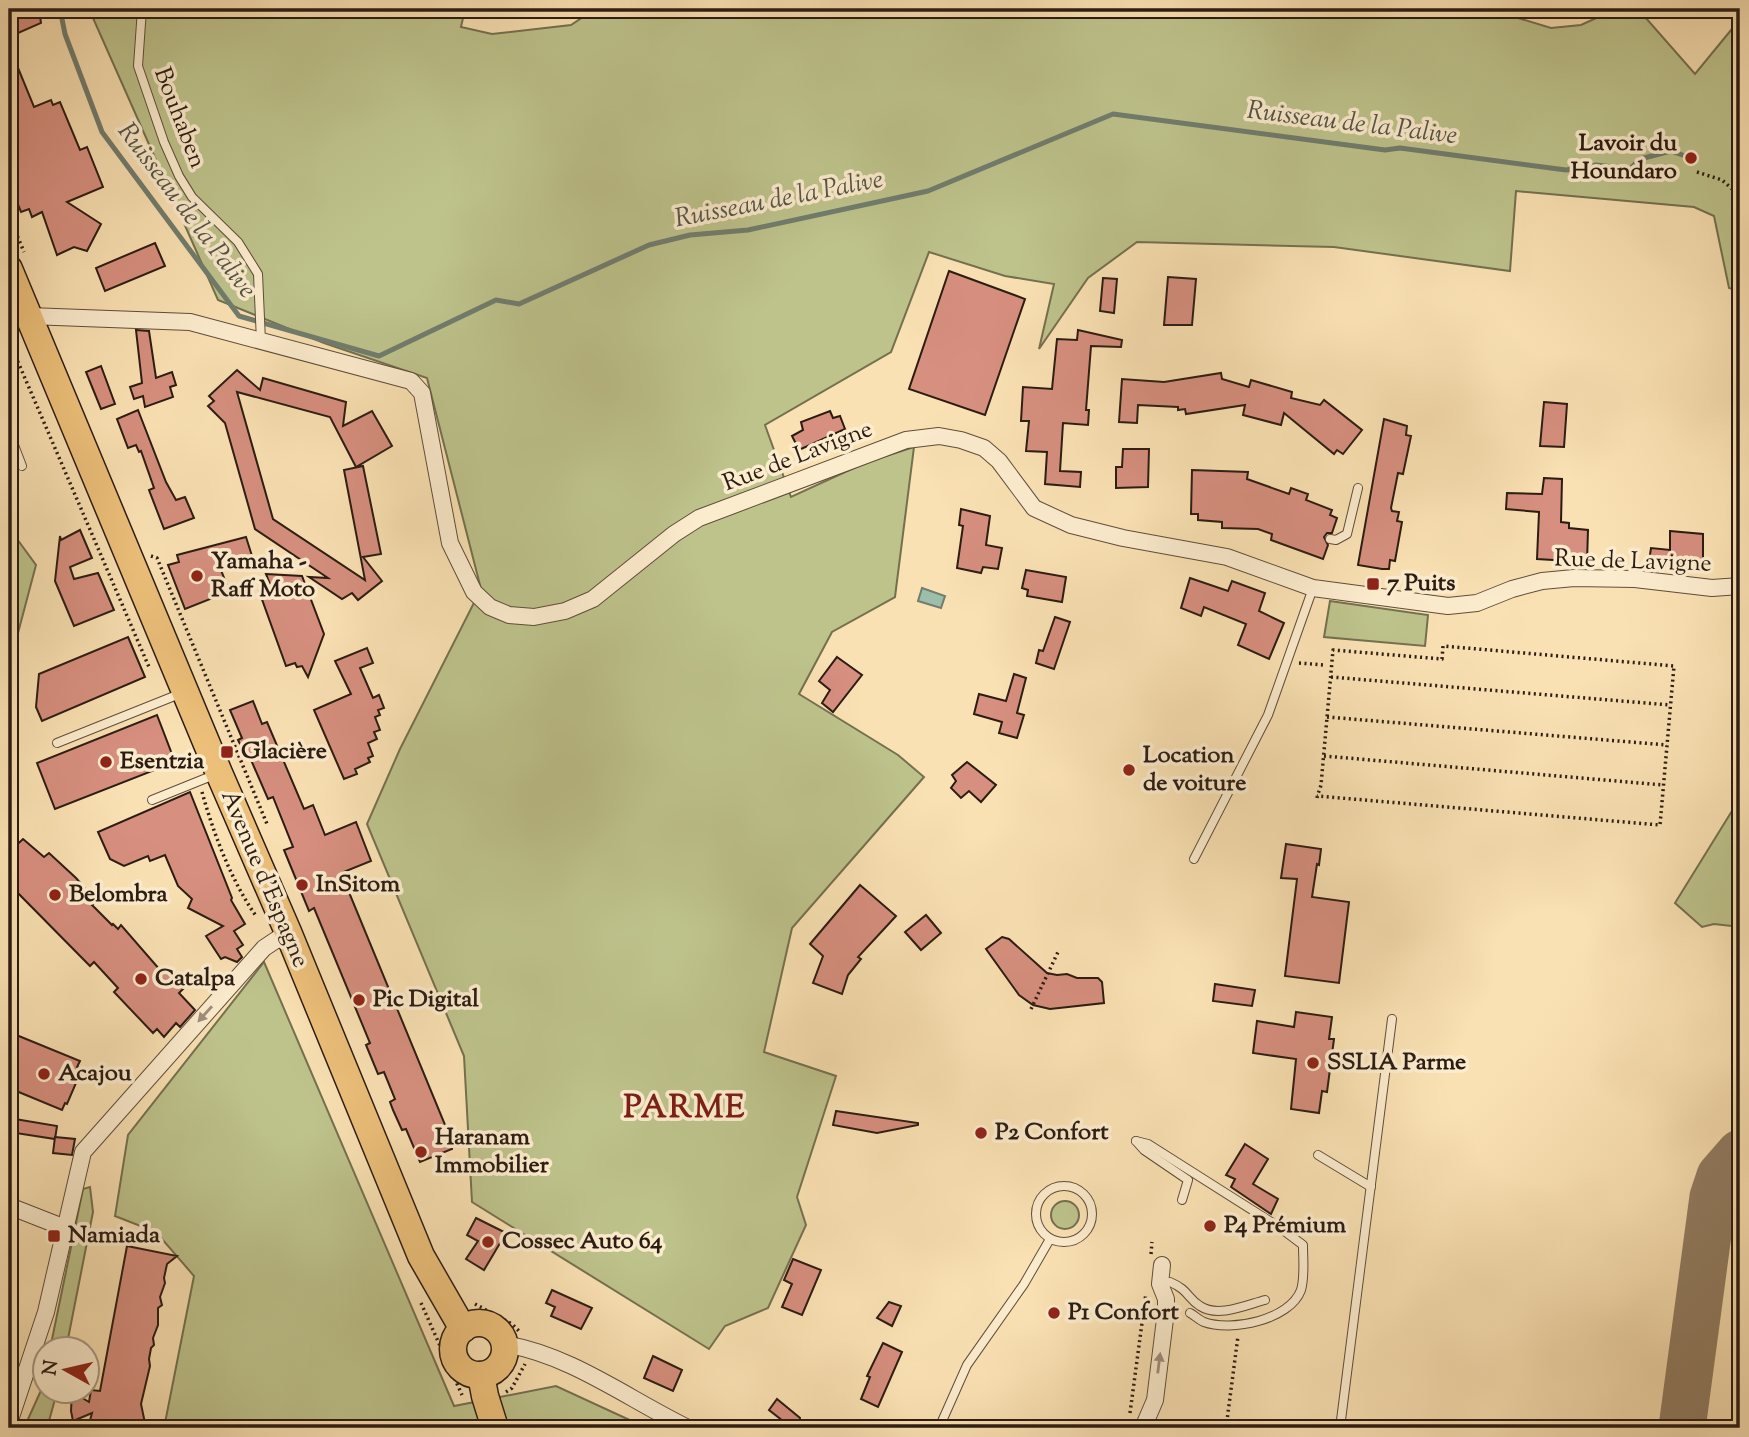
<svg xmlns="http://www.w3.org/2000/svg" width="1749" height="1437" font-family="'Sorts Mill Goudy',serif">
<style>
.green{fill:#bec38c;stroke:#747050;stroke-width:2}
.water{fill:#9ebeac;stroke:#707d6f;stroke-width:2}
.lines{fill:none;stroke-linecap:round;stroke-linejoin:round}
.stream{stroke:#707d6f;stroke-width:5}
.taxiway{stroke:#927e63;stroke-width:47}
.building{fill:#d78f7f;stroke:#2b1c13;stroke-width:2}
.lane-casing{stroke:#5f4d3b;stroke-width:10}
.street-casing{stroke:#5f4d3b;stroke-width:18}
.primary-casing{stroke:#2b1c13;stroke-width:29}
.path{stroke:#2b1c13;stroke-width:3.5;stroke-dasharray:2 3.5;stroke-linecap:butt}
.lane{stroke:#fcecce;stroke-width:8}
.street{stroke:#fcecce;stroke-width:16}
.primary{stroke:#edc07a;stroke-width:26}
.oneway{fill:#9e8e7a}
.poi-dot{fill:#8f2418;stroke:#fcecce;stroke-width:2.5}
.labels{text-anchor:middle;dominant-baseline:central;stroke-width:7;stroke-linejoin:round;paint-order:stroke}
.street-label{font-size:24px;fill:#2b1c13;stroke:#fcecce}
.poi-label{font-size:24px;font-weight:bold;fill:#2b1c13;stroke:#fcecce;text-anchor:start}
.water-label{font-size:26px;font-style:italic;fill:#535549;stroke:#fcecce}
.district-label{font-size:32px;font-weight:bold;letter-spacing:2px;fill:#7a1f14;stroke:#fcecce}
</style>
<rect width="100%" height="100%" fill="#fae1b3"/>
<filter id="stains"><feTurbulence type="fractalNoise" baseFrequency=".00286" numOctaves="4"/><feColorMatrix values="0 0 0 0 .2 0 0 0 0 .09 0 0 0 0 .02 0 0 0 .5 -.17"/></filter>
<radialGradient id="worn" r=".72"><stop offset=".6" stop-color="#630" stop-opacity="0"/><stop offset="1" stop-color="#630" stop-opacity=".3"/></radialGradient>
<g class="green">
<path d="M89,9H465L461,27L492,34L571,25L595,9H1489L1551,28L1581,25L1616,9H1638L1695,74L1736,24L1740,23V291L1729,288L1714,216L1694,207L1516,191L1510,271L1334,247L1137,242L1088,278L1039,349L1054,284L1005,276L929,252L891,352L765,425L791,497L867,462L914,447L895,597L832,632L799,694L898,755L924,777L792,928L764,1052L836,1076L797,1197L806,1225L768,1308L725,1326L709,1349L472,1202L464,1056L367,824L400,749L481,589L427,378L324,343L218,300Z"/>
<path d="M9,528L36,565L9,667Z"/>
<path d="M1330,601L1428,615L1425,646L1324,637Z"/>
<path d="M1740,798V927L1714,924L1702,927L1675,903Z"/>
<path d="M264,962L454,1406L556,1386L647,1428H164L194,1276L156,1232L115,1216L128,1135Z"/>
<path d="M90,1187L93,1212L66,1349H50L83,1189Z"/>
<circle cx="1065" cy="1215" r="14"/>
<path d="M45,1372L46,1392H57L47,1428H24L43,1386Z"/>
</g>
<path class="water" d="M922,588L945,596L941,608L918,601Z"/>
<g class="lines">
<path class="stream" d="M60,9L65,34L102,132L239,316L379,356L496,300L519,304L649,245L690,235L748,230L928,191L1113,114L1385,150L1400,148L1566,170L1596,165L1630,169L1640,159L1671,151L1691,158"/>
<path class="taxiway" d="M1682,1428L1713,1197L1720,1176L1740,1153"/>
</g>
<g class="building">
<path d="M9,9H39L41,23L9,37Z"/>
<path d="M9,46L34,107L51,100L53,105L60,102L80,150L87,147L103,187L67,202L101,224L87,251L74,247L57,255L42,212L32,217L29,209L21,212L9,181Z"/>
<path d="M155,243L165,266L105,291L96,268Z"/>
<path d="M949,271L1025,299L985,415L909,389Z"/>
<path d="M1168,277L1196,279L1192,325H1164Z"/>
<path d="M1103,278L1117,279L1114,313L1100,311Z"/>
<path d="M136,330L149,331L156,378L172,372L176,385L170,387L173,397L145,407L143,396L134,399L130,387L142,383Z"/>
<path d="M1078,330L1122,340L1121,347L1091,346L1086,410H1089L1088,425L1063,423L1060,471L1081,472L1080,487L1045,484L1047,452L1026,451L1029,421H1021L1023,387L1052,389L1057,339L1077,340Z"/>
<path d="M101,366L115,404L101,409L86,372Z"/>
<path d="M237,370L260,390L263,378L346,402L343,426L372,411L392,446L356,467L330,417L237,392L273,519L365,580L344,470L363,466L381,554L363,557L382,581L358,600L352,593L342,599L309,577L328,578L255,529L225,423L208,406L214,401L209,396Z"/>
<path d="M1221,373L1222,379L1249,387L1251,380L1292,392L1291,398L1320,405L1324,400L1362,430L1343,454L1337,450L1334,454L1284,413L1281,425L1243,415L1245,405L1186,414L1185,409L1178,410V407L1138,405L1137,423L1119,422L1122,379L1164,382Z"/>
<path d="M1544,402L1567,404L1564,447L1540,446Z"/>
<path d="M138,410L166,482L176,500L185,497L194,518L164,529L149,490L154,488L141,451L139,452L136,445L128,448L117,419Z"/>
<path d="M830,411L833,418L840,416L845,429L799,450L792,436L803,430L801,422Z"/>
<path d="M1384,419L1407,426L1406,435L1411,436L1403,474L1398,473L1391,508L1392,511L1399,512L1397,521L1402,522L1395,561L1390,560L1389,569H1382L1358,565Z"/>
<path d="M1123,449H1149L1148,487L1116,488V467H1122Z"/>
<path d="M1192,470L1248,472L1247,479L1289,494L1291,488L1308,494L1306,500L1332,510L1330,515L1337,518L1332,533H1327L1324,537L1328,545L1323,559L1271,540L1272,534L1258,529L1222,528V522L1198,520V514H1191Z"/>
<path d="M1544,478L1562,479L1561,522L1569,523V528L1588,530L1587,562L1537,559L1539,512L1506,509L1507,493L1542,494Z"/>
<path d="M961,509L990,516L986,545L1002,548L998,569L983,567L981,573L957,568L963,526L959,525Z"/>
<path d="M80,530L92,558L70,567L74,579L98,573L114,610L74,626L55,581L60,536L61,540Z"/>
<path d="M1670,531L1703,534V566L1649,561L1651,548L1670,550Z"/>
<path d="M246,537L253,559L221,570L228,588L222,589L223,594L185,609L168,565L179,562L177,555Z"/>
<path d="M1026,570L1066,577L1062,602L1027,596L1028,590L1022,588Z"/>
<path d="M266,574L302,576L324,634L308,677L302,666L297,667L295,663L286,666L259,591L271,587Z"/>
<path d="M1190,578L1228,591L1232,581L1265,593L1259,611L1284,623L1269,659L1238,645L1246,624L1204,607L1201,616L1181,608Z"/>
<path d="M1055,617L1070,622L1054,669L1036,663L1039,650L1043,651Z"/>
<path d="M128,637L145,677L42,721L36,707L39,674Z"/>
<path d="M367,648L373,663L360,668L373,698L379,695L384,708L378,710L380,715L375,717L380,730L374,732L377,739L368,743L373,756L368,758L370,762L355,769L357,774L344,779L314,710L351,694L335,661Z"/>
<path d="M837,657L862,675L833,712L822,703L830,690L819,681Z"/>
<path d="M1014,674L1026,678L1017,713L1024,715L1017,738L999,733L1002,722L974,714L979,694L1006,701Z"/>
<path d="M253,701L262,724L267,722L304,809L313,805L325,835L356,822L371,861L341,873L448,1132L452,1149L420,1162L406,1129L402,1130L393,1110L390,1102L395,1099L384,1072L378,1074L366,1045L370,1043L314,908L309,911L284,850L293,847L273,797L268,799L248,753L245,754L238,740L242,738L230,710Z"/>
<path d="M157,715L175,762L55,809L37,763Z"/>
<path d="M967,762L996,785L981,802L969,791L961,798L951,788L956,781L952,775Z"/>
<path d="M190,792L232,898L231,900L245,924L234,931L243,945L237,949L242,957L237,962L225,957L221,959L206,936L223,926L188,908L192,899L178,886L165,855L150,861L148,856L124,866L110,859L98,832Z"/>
<path d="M23,839L44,857L49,853L76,878L96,901L92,905L112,925L113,924L118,929L121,925L160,970L162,968L183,989L179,993L195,1010L180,1027L176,1023L164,1037L157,1029L153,1033L114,992L118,988L94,962L90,966L9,884V852Z"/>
<path d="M1286,844L1321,849L1319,865L1317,864L1312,897L1349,902L1339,983L1285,976L1297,879L1281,878Z"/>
<path d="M860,885L896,916L858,957L861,959L848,975L842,994L813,983L823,956L810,944Z"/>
<path d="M926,915L941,933L921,950L905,932Z"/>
<path d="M1002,937L1009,939L1047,973L1057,975L1067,974L1077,978H1098L1102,982L1104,1003L1050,1009L1033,1005L1019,995L986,949Z"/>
<path d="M1215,984L1255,990L1252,1006L1213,1001Z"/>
<path d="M1296,1012L1332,1017L1329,1039H1334L1327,1092L1322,1091L1319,1113L1291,1109L1296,1059L1253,1053L1257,1021L1294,1027Z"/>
<path d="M9,1032L80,1061L77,1067L82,1069L67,1104L65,1103L62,1110L9,1088Z"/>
<path d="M836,1111L918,1123V1125L877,1133L833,1125Z"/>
<path d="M9,1118L57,1126L55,1139L9,1132Z"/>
<path d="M55,1137L75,1139L72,1155L53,1153Z"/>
<path d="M1245,1144L1268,1159L1253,1184L1278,1199L1271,1214L1231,1187L1235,1179L1226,1175Z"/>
<path d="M476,1218L506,1233L484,1270L466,1259L478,1241L467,1235Z"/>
<path d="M127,1246L177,1256L167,1264L164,1278L165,1283L160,1297L162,1305L158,1308V1325L153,1338L154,1345L151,1348L149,1359L150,1366L141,1404L146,1428H88L92,1413L73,1421L71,1411L72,1392L89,1402L91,1390L100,1391Z"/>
<path d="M793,1259L821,1270L802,1315L782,1307L792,1284L784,1280Z"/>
<path d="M552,1290L592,1308L581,1329L551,1316L555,1307L546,1303Z"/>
<path d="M889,1302L901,1306L892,1326L877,1318Z"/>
<path d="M883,1343L902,1352L878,1407L861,1399L870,1377L867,1376Z"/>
<path d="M653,1356L682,1370L673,1391L644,1378Z"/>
<path d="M777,1399L800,1418L799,1428H792L769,1410Z"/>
</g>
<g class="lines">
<defs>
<g id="lane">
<path d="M142,9L138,66L164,142L179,176L192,197L238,242L258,274L261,341"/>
<path d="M9,432L22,466"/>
<path d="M1330,539L1336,540L1347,534L1358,488"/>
<path d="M57,743L182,693"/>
<path d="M152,800L214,775"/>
<path d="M1194,859L1268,715L1313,588"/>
<path d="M1136,1141L1148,1144L1279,1227L1303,1245C1303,1259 1305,1277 1301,1290C1290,1320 1231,1332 1204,1322C1199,1320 1194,1315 1190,1313"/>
<path d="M1136,1141L1144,1150L1188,1180L1182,1200"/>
<path d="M1318,1155L1371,1187"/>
<circle cx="1064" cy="1214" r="28"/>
<path d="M1170,1282C1189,1290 1187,1298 1200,1306C1218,1318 1246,1305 1265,1300"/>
<path d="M939,1428L967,1365L1024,1284L1050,1239"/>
<path d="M1340,1428L1392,1019"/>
</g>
<g id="street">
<path d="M29,316L190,322L411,381L422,393L450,543L474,592L490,607L509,615L534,617L565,611L593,599L674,534L699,518L906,440L939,436L961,440L984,448L999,461L1034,508L1071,525L1123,538L1227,557L1313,588L1448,606L1477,603L1512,589L1542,581L1574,578L1635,579L1712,588L1740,586"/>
<path d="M9,1206L65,1228"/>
<path d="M504,1344C571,1355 628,1399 688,1428"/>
<path d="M9,1423L46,1312L83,1152L264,948L288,932"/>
<path d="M1143,1428L1155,1400L1166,1311V1299L1160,1284L1162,1265"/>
</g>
<g id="primary">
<path d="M9,269L219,773L288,932L421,1256L463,1329"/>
<circle cx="479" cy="1349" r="26"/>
<path d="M481,1375L485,1396L495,1428"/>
</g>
</defs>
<use href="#lane" class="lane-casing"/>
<use href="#street" class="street-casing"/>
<use href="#primary" class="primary-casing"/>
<g class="path">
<path d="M1697,172L1722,180L1740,196"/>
<path d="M9,216L24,252"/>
<path d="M9,341L149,667"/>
<path d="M151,556L157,558L267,824"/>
<path d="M1299,663L1324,665"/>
<path d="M1331,677L1670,705"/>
<path d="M1327,717L1667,745"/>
<path d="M1324,756L1663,785"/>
<path d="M202,792C214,835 231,880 256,916"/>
<path d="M1317,798C1318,793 1320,789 1321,785L1333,650L1442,659L1443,646L1674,666L1660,825L1317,796"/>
<path d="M1031,1009L1058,952"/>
<path d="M1151,1254L1152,1242"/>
<path d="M421,1303L462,1395"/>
<path d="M475,1304L512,1324L519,1331"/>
<path d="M506,1392L512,1388L525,1364"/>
<path d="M1130,1413L1146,1293"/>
<path d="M1226,1428L1238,1336"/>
</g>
<use href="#lane" class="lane"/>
<use href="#street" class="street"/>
<use href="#primary" class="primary"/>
</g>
<defs><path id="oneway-solid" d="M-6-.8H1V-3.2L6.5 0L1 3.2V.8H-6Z" transform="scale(1.75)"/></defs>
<g class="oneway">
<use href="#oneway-solid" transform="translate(205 1014) rotate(132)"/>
<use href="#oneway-solid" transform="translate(1159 1363) rotate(-83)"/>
</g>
<g class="poi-dot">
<circle cx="1691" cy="158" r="7"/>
<circle cx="197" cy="576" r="7"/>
<rect x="1366" y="577" width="14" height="14" rx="3.5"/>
<rect x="220" y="745" width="14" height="14" rx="3.5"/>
<circle cx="106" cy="762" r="7"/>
<circle cx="1129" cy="770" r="7"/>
<circle cx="302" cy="885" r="7"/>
<circle cx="55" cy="895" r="7"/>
<circle cx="141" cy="979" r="7"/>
<circle cx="359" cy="1000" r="7"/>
<circle cx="1313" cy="1063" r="7"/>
<circle cx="44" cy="1074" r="7"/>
<circle cx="981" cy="1133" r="7"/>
<circle cx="421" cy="1152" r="7"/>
<circle cx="1210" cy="1226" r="7"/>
<rect x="47" y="1229" width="14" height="14" rx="3.5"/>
<circle cx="488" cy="1242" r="7"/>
<circle cx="1054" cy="1313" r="7"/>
</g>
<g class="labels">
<g class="street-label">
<text transform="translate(179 118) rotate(69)">Bouhaben</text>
<text transform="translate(798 457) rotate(-21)">Rue de Lavigne</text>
<text transform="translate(1633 562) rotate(2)">Rue de Lavigne</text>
<text transform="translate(264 879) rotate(67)">Avenue d'Espagne</text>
</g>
<g class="poi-label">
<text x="1677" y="144" text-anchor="end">Lavoir du<tspan x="1677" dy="28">Houndaro</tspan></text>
<text x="211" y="562">Yamaha -<tspan x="211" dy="28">Raff Moto</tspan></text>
<text x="1387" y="584">7 Puits</text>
<text x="241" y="752">Glacière</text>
<text x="1143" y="756">Location<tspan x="1143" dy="28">de voiture</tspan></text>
<text x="120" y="762">Esentzia</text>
<text x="316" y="885">InSitom</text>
<text x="69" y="895">Belombra</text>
<text x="155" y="979">Catalpa</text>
<text x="373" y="1000">Pic Digital</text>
<text x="1327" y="1063">SSLIA Parme</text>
<text x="58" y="1074">Acajou</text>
<text x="995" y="1133">P2 Confort</text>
<text x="435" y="1138">Haranam<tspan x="435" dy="28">Immobilier</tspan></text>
<text x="1224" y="1226">P4 Prémium</text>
<text x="68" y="1236">Namiada</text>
<text x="502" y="1242">Cossec Auto 64</text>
<text x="1068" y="1313">P1 Confort</text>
</g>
<g class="water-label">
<text transform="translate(1352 124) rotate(7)">Ruisseau de la Palive</text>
<text transform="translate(779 200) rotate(-11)">Ruisseau de la Palive</text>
<text transform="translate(186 211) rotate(53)">Ruisseau de la Palive</text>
</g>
<g class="district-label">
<text x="685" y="1109">PARME</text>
</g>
</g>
<rect width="1749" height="1437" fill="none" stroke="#fae1b3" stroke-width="35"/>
<rect x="10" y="10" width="1728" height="1416" fill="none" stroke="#2b1c13" stroke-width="3.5"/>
<rect x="18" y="18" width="1714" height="1402" fill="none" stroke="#2b1c13" stroke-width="2"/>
<g transform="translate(66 1370) rotate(278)"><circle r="33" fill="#fcecce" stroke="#a89983" stroke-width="2"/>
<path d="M0-5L12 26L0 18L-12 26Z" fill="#8f2418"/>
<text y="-10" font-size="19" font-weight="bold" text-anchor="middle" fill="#2b1c13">N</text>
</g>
<rect width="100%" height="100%" filter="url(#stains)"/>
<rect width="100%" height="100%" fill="url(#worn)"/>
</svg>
